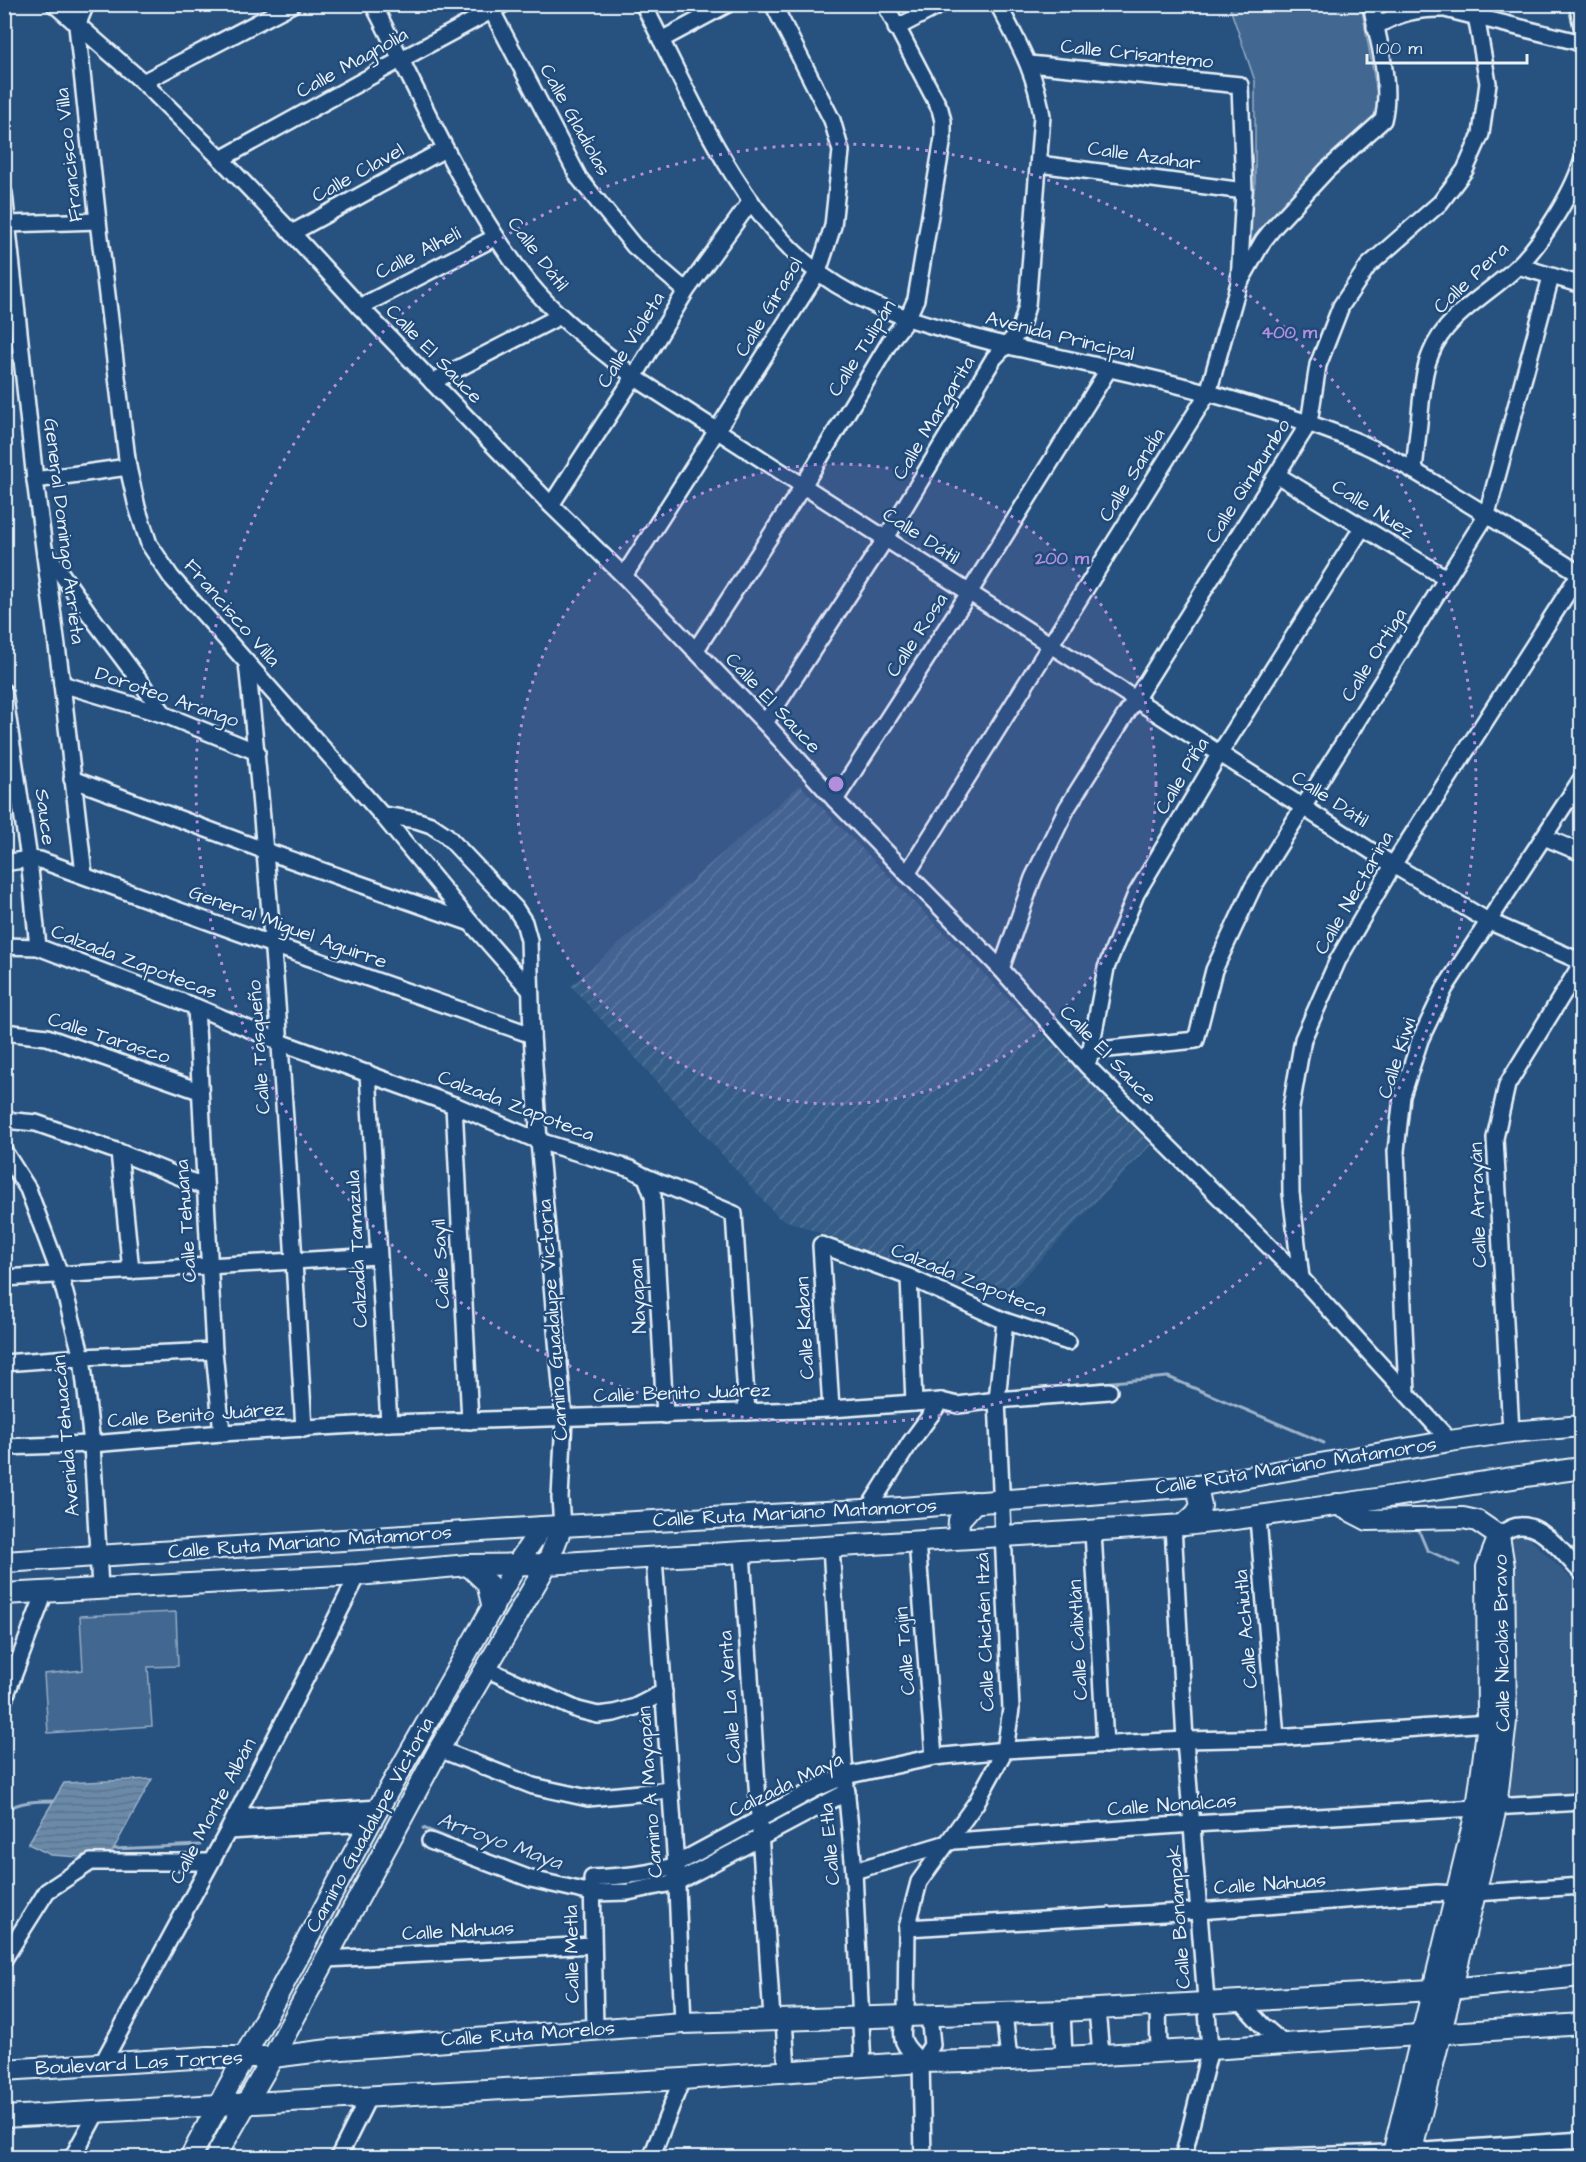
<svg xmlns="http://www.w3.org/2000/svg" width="1586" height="2162" font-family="'Architects Daughter',sans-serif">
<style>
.built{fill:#355d88}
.industrial{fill:url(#industrial-furrows)}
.grass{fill:#436891;stroke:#96acc4;stroke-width:1.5}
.water{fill:url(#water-rules);stroke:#9db3c9;stroke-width:1.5}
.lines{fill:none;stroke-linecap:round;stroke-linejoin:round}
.stream{stroke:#9db3c9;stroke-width:3}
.minor-casing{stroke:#e8f1f8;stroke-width:20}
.major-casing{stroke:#e8f1f8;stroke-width:24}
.minor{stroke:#1f4a7a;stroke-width:15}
.major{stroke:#1f4a7a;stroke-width:20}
.ring{fill:none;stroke:#b28edc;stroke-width:3;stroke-dasharray:3 6}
.labels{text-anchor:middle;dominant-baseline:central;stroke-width:5;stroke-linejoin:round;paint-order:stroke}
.street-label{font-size:20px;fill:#e8f1f8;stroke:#1f4a7a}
.water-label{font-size:21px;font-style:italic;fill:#d5e2ec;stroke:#1f4a7a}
.centre{fill:#b28edc;stroke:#1f4a7a;stroke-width:3}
.ring-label{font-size:18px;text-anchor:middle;font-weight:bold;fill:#b28edc;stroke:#1f4a7a;stroke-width:5;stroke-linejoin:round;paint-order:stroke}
</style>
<defs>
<pattern id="industrial-furrows" width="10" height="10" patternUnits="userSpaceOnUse" patternTransform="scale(1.5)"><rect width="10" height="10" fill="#355d88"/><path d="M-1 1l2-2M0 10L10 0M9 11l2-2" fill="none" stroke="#52759a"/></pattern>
<pattern id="water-rules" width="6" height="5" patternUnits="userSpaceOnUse" patternTransform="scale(1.5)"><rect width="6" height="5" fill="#6b8aaa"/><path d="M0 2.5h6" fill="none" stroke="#5e7388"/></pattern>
</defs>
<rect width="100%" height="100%" fill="#27517f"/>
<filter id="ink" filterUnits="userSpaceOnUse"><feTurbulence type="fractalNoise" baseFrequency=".0167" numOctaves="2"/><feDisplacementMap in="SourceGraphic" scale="12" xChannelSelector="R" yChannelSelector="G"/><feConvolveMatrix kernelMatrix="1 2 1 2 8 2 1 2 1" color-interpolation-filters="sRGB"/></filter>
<g filter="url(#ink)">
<path class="built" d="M1509,1525L1523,1532L1581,1588L1582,1796L1507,1799Z"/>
<path class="industrial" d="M800,785L1151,1145L1002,1300L779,1218L571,986Z"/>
<g class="grass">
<path d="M1229,5H1361L1383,125L1247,250L1255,182V81Z"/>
<path d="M176,1612L178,1666L148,1667L152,1726L48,1733L44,1674L83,1670L80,1616Z"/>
</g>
<path class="water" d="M152,1779L108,1859L51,1855L28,1844L64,1783Z"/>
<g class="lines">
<g class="stream">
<path d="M1012,1391L1168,1377L1324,1443"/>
<path d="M1419,1531L1427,1550L1459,1565"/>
<path d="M1569,1550L1582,1544"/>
<path d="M4,1811C20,1801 36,1801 54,1801"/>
<path d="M423,1828L502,1860"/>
<path d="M114,1849L200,1845"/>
</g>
<defs>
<g id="minor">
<path d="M54,4L143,82L221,159L292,233L360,307L551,505L624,576L765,723L835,800L1001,969L1088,1067L1301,1278L1450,1441"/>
<path d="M86,4L77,26L98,221L128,467L137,507L149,544L171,577L382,815L471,923L530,990"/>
<path d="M373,4C422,98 463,199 529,283C558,319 598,347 634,377L1393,865L1488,921L1582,962"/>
<path d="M643,4C689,92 738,214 819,273C874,313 931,326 996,343C1067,360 1139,374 1209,393C1258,407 1307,421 1353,440C1386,453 1418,473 1449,492C1494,519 1538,547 1582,575"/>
<path d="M1577,4L1582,26"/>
<path d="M492,11L579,178L634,246L686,291"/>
<path d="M1375,27C1398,13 1419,8 1445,9L1582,43"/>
<path d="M896,28L942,4"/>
<path d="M661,40L728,4"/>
<path d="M143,82L293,4"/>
<path d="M221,159L402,59L504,4"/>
<path d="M1039,164L1244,191"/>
<path d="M4,193L35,480L62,684L84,874"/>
<path d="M8,224L98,221"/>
<path d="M292,233L445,149"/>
<path d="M1518,266L1582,285"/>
<path d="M1241,280L1263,241L1274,227L1327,170L1383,120C1392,84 1378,40 1371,4"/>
<path d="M360,307L496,237"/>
<path d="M432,382L560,316"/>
<path d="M1414,471C1416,448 1419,425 1421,403C1423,386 1424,369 1431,353C1446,315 1489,294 1517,267C1541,244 1572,194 1582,162"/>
<path d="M1277,475L1446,578"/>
<path d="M35,480L128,467"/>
<path d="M551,505L634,377L686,291L751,201"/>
<path d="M46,552L88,612L165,715"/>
<path d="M624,576L818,272L833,226L841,151L832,120L773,4"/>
<path d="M695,651L803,486L892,338L907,319L916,299L943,138V121L940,109L885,4"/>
<path d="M247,663C274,918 289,1173 304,1429"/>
<path d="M62,684L165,715L257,752"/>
<path d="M4,692L29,859L38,947"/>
<path d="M765,723L886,538L994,358L1019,332L1027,306L1042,116C1035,70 1019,45 998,4"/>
<path d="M72,779L266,851L471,923"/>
<path d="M835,800L969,593L1108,370"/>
<path d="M382,815L416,820L431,825L446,835L515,908L524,922L529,940L532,1035L539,1141L564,1418L560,1498L562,1526"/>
<path d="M1544,837L1582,853"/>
<path d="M4,863L29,859L40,860L273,945L532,1035"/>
<path d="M907,874L1208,393L1239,283L1244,191L1240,85L1029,64"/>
<path d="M4,946L38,947L196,1007L280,1042L454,1105L539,1141L631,1169L646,1177L734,1214L747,1412"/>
<path d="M1001,969L1033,878L1067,808L1309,423L1318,365L1341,306L1368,266L1440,203L1465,170L1481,134L1488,83L1476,16"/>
<path d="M196,1007L214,1351L222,1433"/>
<path d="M4,1032L47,1037L199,1091"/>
<path d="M1089,1051L1196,1040L1214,970L1253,887L1487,514L1551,277"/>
<path d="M1089,1059L1106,968L1136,894L1220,753L1362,528"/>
<path d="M368,1073L389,1423"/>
<path d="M454,1105L470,1421"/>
<path d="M4,1120L36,1123L119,1152L205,1187"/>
<path d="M4,1151L28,1189L60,1275L82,1357L92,1444L100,1588"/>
<path d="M119,1152L131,1271"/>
<path d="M646,1177L653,1196L665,1415"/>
<path d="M909,1277L914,1403"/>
<path d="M4,1278L378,1256"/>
<path d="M1301,1278L1291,1193L1290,1113L1303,1039L1338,960L1393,865L1582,570"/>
<path d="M4,1363L82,1357L214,1351"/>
<path d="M1407,1393L1396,1151L1402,1096L1420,1040L1445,988L1582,778"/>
<path d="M831,1409L821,1245L909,1277L1005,1321L1068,1342"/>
<path d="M1511,1432L1495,1138L1507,1085L1582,963"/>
<path d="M4,1447L92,1444L222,1433L389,1423L831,1409L941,1401L958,1405L997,1400L1109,1391"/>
<path d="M868,1509L910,1443L941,1401"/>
<path d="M1258,1518L1276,1738"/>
<path d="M1173,1526L1185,1740L1210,2049L1183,2158"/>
<path d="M1093,1532L1105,1745"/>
<path d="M1499,1536C1532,1506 1559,1550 1582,1573"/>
<path d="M917,1541L934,1757"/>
<path d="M831,1546L845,1776L854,1871L863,2067"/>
<path d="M742,1552L772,2019"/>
<path d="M654,1558L676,1866L683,2023"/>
<path d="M486,1669L578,1710L598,1715L614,1713L635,1707L664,1692"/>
<path d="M4,1700L45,1592"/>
<path d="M439,1749L533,1786L588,1798L671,1790"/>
<path d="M235,1817L379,1808"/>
<path d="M228,1831L370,1823"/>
<path d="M430,1841L531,1879L592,1893L628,1892L677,1882L847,1792"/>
<path d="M854,1871L954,1841L1193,1824L1582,1802"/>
<path d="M1475,1893L1582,1886"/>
<path d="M907,1928L1198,1911L1437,1893L1457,1894"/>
<path d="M4,1959L47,1891L91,1862H211"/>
<path d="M326,1959L593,1945"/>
<path d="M1240,2001L1262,2025L1284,2044"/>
<path d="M1158,2005L1159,2052"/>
<path d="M1097,2009L1101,2055"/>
<path d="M1062,2011L1064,2057"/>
<path d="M1004,2012L1009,2060"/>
<path d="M784,2018L787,2072"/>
<path d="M595,2029L592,1878C621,1876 664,1875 687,1858L817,1788L845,1776L934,1757L1005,1750L1185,1740L1276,1738L1488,1723"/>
<path d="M921,2062L932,2045L929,2014"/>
<path d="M102,2064L228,1831L358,1575"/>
<path d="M72,2158L97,2112"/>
<path d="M338,2158L369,2096"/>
<path d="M651,2158L682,2079"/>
<path d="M923,2158L921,2062C903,2045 898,2040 906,2015L907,1928L919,1882L976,1803L1005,1750L1011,1709L997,1400L1005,1321"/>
<path d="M1257,2158L1411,2152L1582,2140"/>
</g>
<g id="major">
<path d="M1337,1504L1368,1520L1463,1518L1477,1521L1499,1536"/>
<path d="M1184,1525L1195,1515L1201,1506L1197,1486"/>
<path d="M958,1538L959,1520L975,1502"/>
<path d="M4,1562L542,1527L901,1508L1197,1486L1450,1441L1511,1432L1582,1426"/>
<path d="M468,1565L487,1583L493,1608"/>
<path d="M4,1594L358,1575L468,1565L547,1564L1184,1525C1317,1511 1449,1486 1582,1468"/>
<path d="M4,2070L209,2057H273L329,2050L683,2023L1062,2011L1450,1989L1582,1976"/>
<path d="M4,2117L682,2079L921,2062L1009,2060L1210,2049L1582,2024"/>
<path d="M190,2158L370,1823L517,1564L542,1527"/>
<path d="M215,2158L273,2057L439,1749L547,1564L562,1526"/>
<path d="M1392,2158L1477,1808L1488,1723L1487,1567L1499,1536"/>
<path d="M1410,2158L1496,1808L1506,1721L1504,1567L1499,1536"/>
</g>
</defs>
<use href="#minor" class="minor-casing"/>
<use href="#major" class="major-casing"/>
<use href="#minor" class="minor"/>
<use href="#major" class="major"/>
</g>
</g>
<circle cx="836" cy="784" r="320" fill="#b28edc" fill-opacity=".12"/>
<g class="ring">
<circle cx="836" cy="784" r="320"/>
<circle cx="836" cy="784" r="640"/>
</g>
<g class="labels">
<g class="street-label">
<text transform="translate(1137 54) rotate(6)">Calle Crisantemo</text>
<text transform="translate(352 63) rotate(-29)">Calle Magnolia</text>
<text transform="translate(575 120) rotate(61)">Calle Gladiolas</text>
<text transform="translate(69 155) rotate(-96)">Francisco Villa</text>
<text transform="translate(1144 156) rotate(8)">Calle Azahar</text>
<text transform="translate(358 173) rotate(-29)">Calle Clavel</text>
<text transform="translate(418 253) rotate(-27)">Calle Alhelí</text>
<text transform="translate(538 254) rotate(53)">Calle Dátil</text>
<text transform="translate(1471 278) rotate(-43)">Calle Pera</text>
<text transform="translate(769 307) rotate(-59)">Calle Girasol</text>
<text transform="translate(1060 336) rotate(14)">Avenida Principal</text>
<text transform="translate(631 340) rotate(-58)">Calle Violeta</text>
<text transform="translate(862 348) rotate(-58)">Calle Tulipán</text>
<text transform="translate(434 354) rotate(46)">Calle El Sauce</text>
<text transform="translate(934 418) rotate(-59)">Calle Margarita</text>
<text transform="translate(1132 475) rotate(-58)">Calle Sandía</text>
<text transform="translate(1248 481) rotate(-58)">Calle Qimbumbo</text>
<text transform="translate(1373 509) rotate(32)">Calle Nuez</text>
<text transform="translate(64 531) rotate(83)">General Domingo Arrieta</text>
<text transform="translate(921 536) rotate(33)">Calle Dátil</text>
<text transform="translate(232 613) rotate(49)">Francisco Villa</text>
<text transform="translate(917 635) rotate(-57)">Calle Rosa</text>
<text transform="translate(1374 655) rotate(-58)">Calle Ortiga</text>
<text transform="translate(167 697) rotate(19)">Doroteo Arango</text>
<text transform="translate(773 703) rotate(47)">Calle El Sauce</text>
<text transform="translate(1182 776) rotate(-59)">Calle Piña</text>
<text transform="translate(1330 799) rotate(33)">Calle Dátil</text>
<text transform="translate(45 817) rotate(83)">Sauce</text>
<text transform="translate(1354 893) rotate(-60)">Calle Nectarina</text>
<text transform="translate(288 927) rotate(20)">General Miguel Aguirre</text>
<text transform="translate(134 962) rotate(21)">Calzada Zapotecas</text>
<text transform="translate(109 1038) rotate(18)">Calle Tarasco</text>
<text transform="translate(259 1047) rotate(-94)">Calle Tasqueño</text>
<text transform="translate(1108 1055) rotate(46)">Calle El Sauce</text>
<text transform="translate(1397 1058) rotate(-72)">Calle Kiwi</text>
<text transform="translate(516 1106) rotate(21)">Calzada Zapoteca</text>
<text transform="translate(1478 1205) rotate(-92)">Calle Arrayán</text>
<text transform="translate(186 1221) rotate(-94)">Calle Tehuana</text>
<text transform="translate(357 1249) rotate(-93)">Calzada Tamazula</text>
<text transform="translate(441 1264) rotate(-93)">Calle Sayil</text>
<text transform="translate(969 1280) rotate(22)">Calzada Zapoteca</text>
<text transform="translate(638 1296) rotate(-93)">Nayapan</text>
<text transform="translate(553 1320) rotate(-94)">Camino Guadalupe Victoria</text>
<text transform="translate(805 1328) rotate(-93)">Calle Kaban</text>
<text transform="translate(682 1393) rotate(-2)">Calle Benito Juárez</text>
<text transform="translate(196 1415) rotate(-4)">Calle Benito Juárez</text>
<text transform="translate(66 1436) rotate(-95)">Avenida Tehuacán</text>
<text transform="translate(1296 1466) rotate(-9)">Calle Ruta Mariano Matamoros</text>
<text transform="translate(795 1513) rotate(-3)">Calle Ruta Mariano Matamoros</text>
<text transform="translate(310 1542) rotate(-4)">Calle Ruta Mariano Matamoros</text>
<text transform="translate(1246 1629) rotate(-95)">Calle Achiutla</text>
<text transform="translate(985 1632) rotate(-92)">Calle Chichén Itzá</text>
<text transform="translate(1078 1640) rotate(-93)">Calle Calixtlán</text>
<text transform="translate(1502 1643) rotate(-91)">Calle Nicolás Bravo</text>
<text transform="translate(905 1651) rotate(-95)">Calle Tajín</text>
<text transform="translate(730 1697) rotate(-94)">Calle La Venta</text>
<text transform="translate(786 1785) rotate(-26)">Calzada Maya</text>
<text transform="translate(650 1792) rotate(-94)">Camino A Mayapán</text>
<text transform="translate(1172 1805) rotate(-4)">Calle Nonalcas</text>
<text transform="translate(213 1811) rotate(-62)">Calle Monte Albán</text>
<text transform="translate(370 1825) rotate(-61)">Camino Guadalupe Victoria</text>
<text transform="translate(830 1844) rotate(-95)">Calle Etla</text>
<text transform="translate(1270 1884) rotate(-4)">Calle Nahuas</text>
<text transform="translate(1179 1917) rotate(-94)">Calle Bonampak</text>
<text transform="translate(458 1931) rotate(-3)">Calle Nahuas</text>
<text transform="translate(572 1954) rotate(-91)">Calle Metla</text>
<text transform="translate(528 2034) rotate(-4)">Calle Ruta Morelos</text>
<text transform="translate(139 2063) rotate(-3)">Boulevard Las Torres</text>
</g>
<g class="water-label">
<text transform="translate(500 1841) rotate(20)">Arroyo Maya</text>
</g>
</g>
<circle cx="836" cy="784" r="9" class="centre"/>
<g class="ring-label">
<text x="1289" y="338">400 m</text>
<text x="1062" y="564">200 m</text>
</g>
<rect width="1586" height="2162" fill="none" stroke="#1f4a7a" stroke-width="24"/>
<rect x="12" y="12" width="1562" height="2138" fill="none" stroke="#e8f1f8" stroke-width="2" filter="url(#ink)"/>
<path d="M1367 54v9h160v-9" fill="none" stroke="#e8f1f8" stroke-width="3"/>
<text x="1376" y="54" font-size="18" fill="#e8f1f8" stroke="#1f4a7a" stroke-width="4.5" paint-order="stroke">100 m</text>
</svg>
